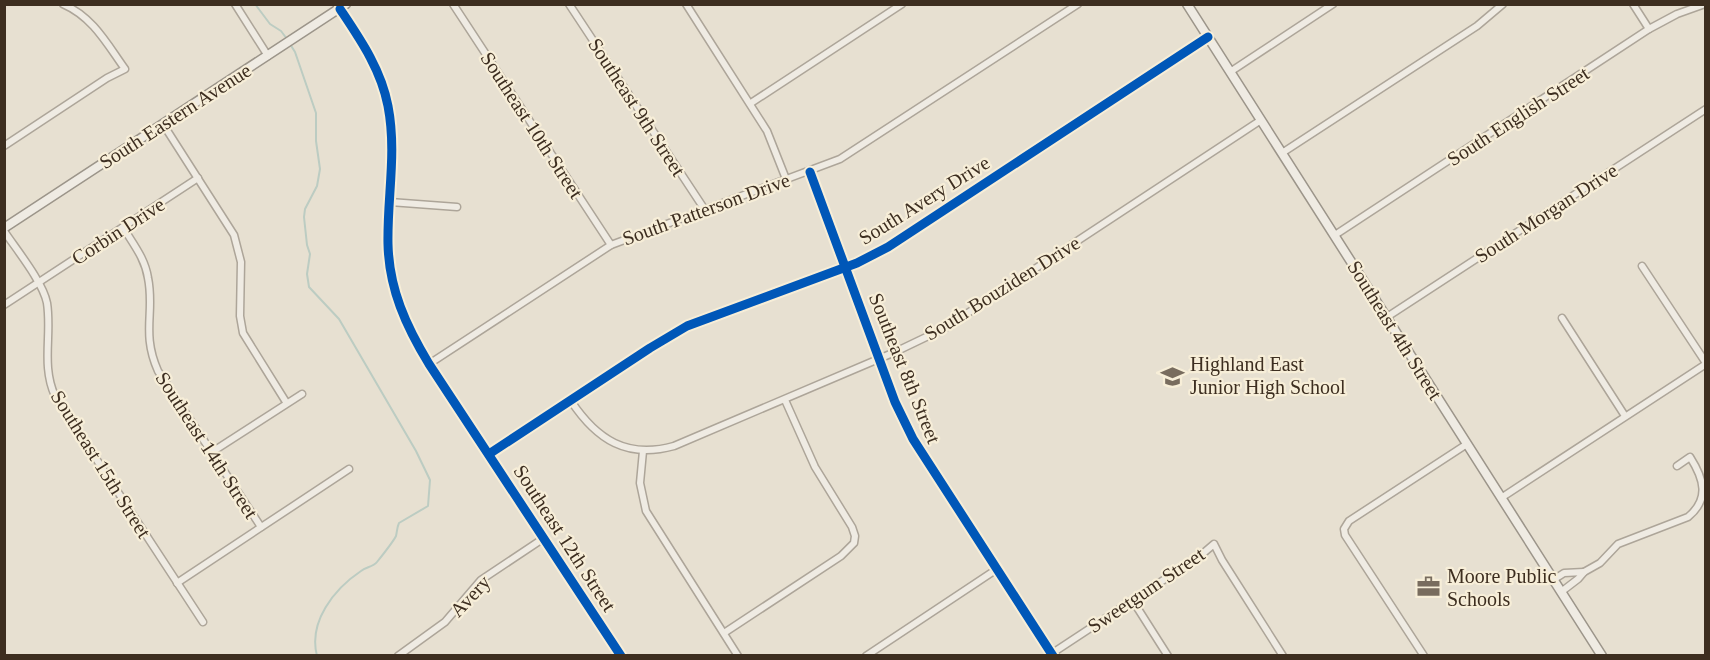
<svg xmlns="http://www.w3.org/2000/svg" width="1710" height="660" font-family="Georgia,serif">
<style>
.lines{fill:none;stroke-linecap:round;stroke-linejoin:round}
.stream{stroke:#bcccc2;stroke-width:2}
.street-casing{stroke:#ada599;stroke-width:9}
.secondary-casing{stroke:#9c958a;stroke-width:11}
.street{stroke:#efebe3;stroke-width:6}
.secondary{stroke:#efebe3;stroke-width:8}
.cycleway-casing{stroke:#f7eed8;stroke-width:13}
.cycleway{stroke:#0057b8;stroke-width:9}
.labels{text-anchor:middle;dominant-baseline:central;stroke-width:4.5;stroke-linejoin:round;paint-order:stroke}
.street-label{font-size:20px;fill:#3d2e20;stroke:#f7eed8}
.poi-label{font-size:20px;fill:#3d2e20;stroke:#f7eed8;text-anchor:start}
</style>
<rect width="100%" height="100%" fill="#e7e0d1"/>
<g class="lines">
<g class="stream">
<path d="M255,4L270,24L281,31L287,39"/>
<path d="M290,44L295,52L316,113V141L320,169L317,186L305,209L304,217L307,245L310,254L307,274L309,287L339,319L416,451L430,480L428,506L399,523C397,527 397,532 396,536C393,542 381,557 377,562C373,567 366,567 361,571C334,589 308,622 317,656"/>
</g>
<defs>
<g id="street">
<path d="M235,4L268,56"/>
<path d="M453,4L611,245"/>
<path d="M569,4L705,210"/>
<path d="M686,4L767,131L786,179"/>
<path d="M1633,4L1649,29"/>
<path d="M340,9C360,39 381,69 388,106C397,153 387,197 388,244C389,289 406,326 429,364L621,656"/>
<path d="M1230,72L1333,4"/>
<path d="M751,103L902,4"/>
<path d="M163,124L234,235L241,262L240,316L243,333L286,402"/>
<path d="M4,146L107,78L125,69C107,44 93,17 63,4"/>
<path d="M1282,153L1477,26L1503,4"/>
<path d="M810,172L895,402L913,439L1053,656"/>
<path d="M390,202L457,207"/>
<path d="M123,227C133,244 145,258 148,278C155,312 141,333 158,371L261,527"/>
<path d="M4,231C16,249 43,282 47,303C52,335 41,365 55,396L203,622"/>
<path d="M1335,235L1649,29L1677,14L1705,4"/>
<path d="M1642,266L1706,363"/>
<path d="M4,305L198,178"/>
<path d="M1387,317L1706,109"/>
<path d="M1562,318L1625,416"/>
<path d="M429,364L611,245L840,159L1078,4"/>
<path d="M571,401C597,440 627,459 674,446L895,352L945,328L1261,120"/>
<path d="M643,451L640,483L646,511L738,656"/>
<path d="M212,452L302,394"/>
<path d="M489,454L650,348L687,326L857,263L888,247L1208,37"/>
<path d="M1501,498L1706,364"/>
<path d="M1553,580L1564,573L1584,572"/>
<path d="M177,583L349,469"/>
<path d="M1561,592L1578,579L1584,572L1600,563L1618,544L1688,517C1710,499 1704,479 1690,457L1677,466"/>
<path d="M1133,601L1168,656"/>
<path d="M724,633L841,556L854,543L855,536L852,527L815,467L785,400"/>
<path d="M398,656L445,622L481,580L544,538"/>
<path d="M866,656L997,569"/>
<path d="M1048,656L1200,556L1214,544L1222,560L1283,656"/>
<path d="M1424,656L1345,535L1344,529L1349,521L1467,444"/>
</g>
<g id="secondary">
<path d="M1187,4L1602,656"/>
<path d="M4,228L346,4"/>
</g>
</defs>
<use href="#street" class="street-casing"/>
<use href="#secondary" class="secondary-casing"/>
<use href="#street" class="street"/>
<use href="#secondary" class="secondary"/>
<defs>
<g id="cycleway">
<path d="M340,9C360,39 381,69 388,106C397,153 387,197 388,244C389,289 406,326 429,364L621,656"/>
<path d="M810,172L895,402L913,439L1053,656"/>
<path d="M489,454L650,348L687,326L857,263L888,247L1208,37"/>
</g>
</defs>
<use href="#cycleway" class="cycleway-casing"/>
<use href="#cycleway" class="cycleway"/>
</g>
<defs>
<symbol id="school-bare" viewBox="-9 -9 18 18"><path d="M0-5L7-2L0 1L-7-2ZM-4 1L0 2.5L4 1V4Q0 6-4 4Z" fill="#786c5e" stroke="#f7eed8" stroke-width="2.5" paint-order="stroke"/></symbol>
<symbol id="office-bare" viewBox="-9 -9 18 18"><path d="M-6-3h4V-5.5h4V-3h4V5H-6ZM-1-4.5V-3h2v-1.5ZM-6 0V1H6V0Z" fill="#786c5e" stroke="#f7eed8" stroke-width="2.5" paint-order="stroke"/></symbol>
</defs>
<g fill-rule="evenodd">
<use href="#school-bare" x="1156" y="360" width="33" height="33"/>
<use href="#office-bare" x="1412" y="570" width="33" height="33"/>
</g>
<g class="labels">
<g class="street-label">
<text transform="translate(637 107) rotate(57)">Southeast 9th Street</text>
<text transform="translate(175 116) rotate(-33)">South Eastern Avenue</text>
<text transform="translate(1518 116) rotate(-33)">South English Street</text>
<text transform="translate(532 125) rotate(57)">Southeast 10th Street</text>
<text transform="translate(924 200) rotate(-32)">South Avery Drive</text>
<text transform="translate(706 209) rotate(-20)">South Patterson Drive</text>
<text transform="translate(1546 213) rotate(-33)">South Morgan Drive</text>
<text transform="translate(118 231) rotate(-33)">Corbin Drive</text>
<text transform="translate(1002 288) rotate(-32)">South Bouziden Drive</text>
<text transform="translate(1395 330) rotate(58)">Southeast 4th Street</text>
<text transform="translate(905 368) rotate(68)">Southeast 8th Street</text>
<text transform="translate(207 445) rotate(57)">Southeast 14th Street</text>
<text transform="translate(101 464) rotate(58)">Southeast 15th Street</text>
<text transform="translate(565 538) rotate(57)">Southeast 12th Street</text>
<text transform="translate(1146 590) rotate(-34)">Sweetgum Street</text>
<text transform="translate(470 596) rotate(-47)">Avery</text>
</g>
<g class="poi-label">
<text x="1190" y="364">Highland East<tspan x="1190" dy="23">Junior High School</tspan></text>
<text x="1447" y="576">Moore Public<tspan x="1447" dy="23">Schools</tspan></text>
</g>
</g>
<rect width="1710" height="660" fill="none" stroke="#3d2e20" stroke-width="12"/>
</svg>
